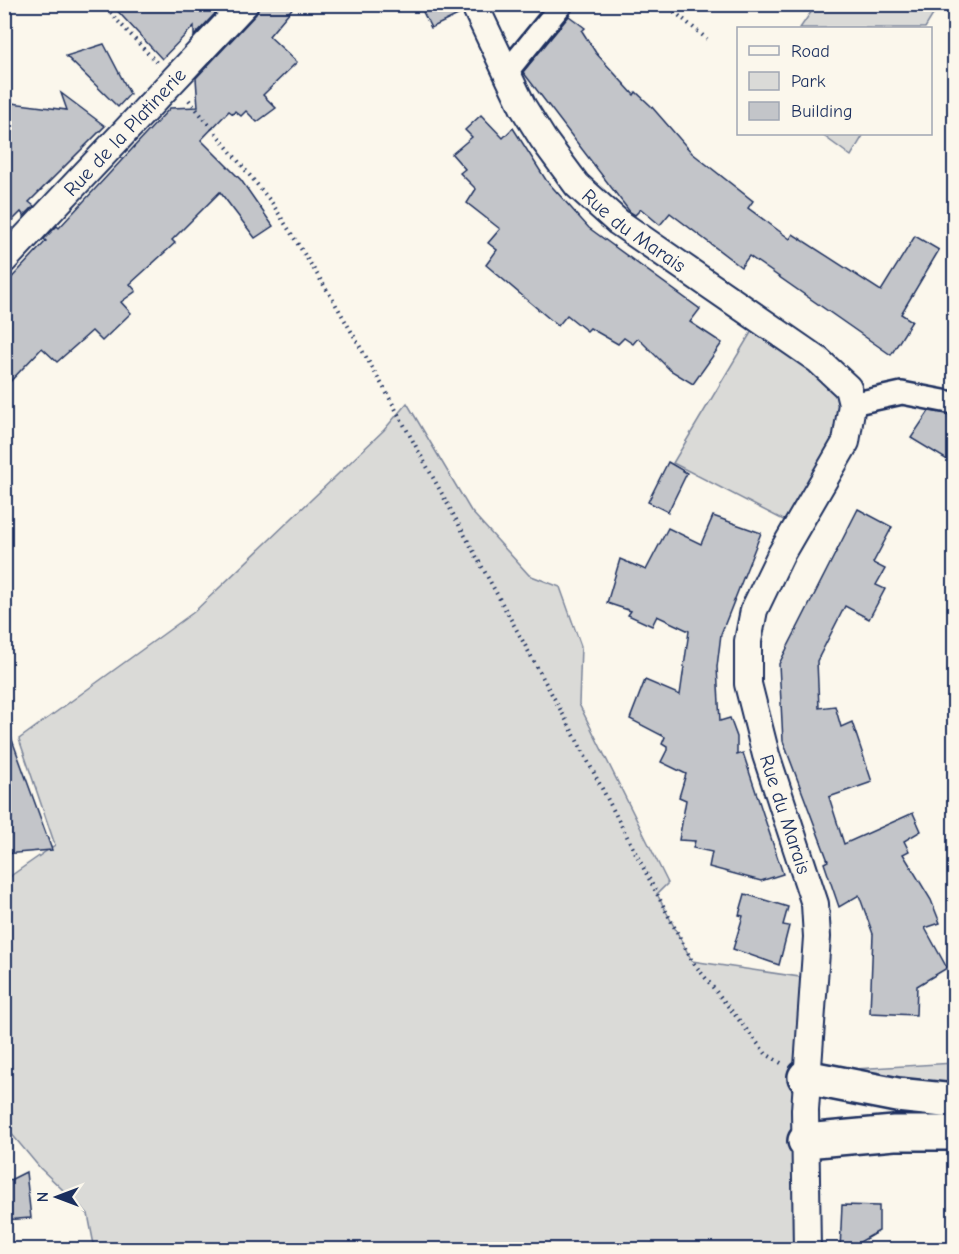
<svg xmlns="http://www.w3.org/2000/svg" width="959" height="1254" font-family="'Comic Neue',sans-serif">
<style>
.green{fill:#dadad7;stroke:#7a849a;stroke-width:1.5}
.building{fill:#c3c5c9;stroke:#1b2f5e;stroke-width:1.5}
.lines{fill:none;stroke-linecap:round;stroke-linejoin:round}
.minor-casing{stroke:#1b2f5e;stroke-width:26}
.tertiary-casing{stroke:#1b2f5e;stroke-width:30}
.trunk-casing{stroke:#1b2f5e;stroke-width:38}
.path{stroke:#1b2f5e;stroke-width:4;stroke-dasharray:1.5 4.5;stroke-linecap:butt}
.minor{stroke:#fbf7ec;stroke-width:21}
.tertiary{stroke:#fbf7ec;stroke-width:26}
.trunk{stroke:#fbf7ec;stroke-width:33}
.labels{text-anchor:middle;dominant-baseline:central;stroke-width:4.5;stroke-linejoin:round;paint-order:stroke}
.street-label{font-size:20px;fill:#1b2f5e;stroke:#fbf7ec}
</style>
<rect width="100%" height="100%" fill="#fbf7ec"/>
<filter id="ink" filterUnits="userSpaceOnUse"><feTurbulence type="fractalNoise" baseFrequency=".0167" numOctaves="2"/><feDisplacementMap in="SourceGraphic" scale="12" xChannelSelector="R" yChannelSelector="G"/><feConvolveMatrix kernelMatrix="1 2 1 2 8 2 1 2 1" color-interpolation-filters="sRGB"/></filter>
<g filter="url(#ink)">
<g class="green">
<path d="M816,5L817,4L939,5L925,28H800Z"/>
<path d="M821,134H864L851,156Z"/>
<path d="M759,319L852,404L797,527L673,463Z"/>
<path d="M407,403L471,511L529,575L560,587L581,646L579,704L668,883L657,894L692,961L813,979L807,1249H92L94,1245L88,1214L40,1168L5,1126L4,885L12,875L55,845L19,739L194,612L384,430Z"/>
<path d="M954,1063V1090L891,1084L854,1069Z"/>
</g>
<g class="building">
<path d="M111,4H224L194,36V26L162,59Z"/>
<path d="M260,4H296L269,36L297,62L263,95L276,108L257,122L246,111L241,116L235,111L233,114L229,111L201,140L241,180L273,226L255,238L220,192L172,240L175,243L130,284L136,291L121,302L131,313L102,341L92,331L57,362L42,348L4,388V286L46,241L44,239L57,226L59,228L170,108L198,107L196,78L256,14Z"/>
<path d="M419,4H459L462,13L431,28Z"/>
<path d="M569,16L585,28L582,31L596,53L634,95L636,92L651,106L692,153L753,201L748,208L790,239L793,234L881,291L915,236L939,250L901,314L912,321L891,355L749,256L741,267L670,213L660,225L641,209L635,215L630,212L523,72Z"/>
<path d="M104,44L130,94L118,107L66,56Z"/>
<path d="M61,93L105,126L29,202L34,206L24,216L21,212L4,229V102L67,110Z"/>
<path d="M481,115L503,138L513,128L546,180L589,228L700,309L690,322L722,343L693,384L670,370L638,338L633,344L624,338L618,344L590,328L587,331L567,315L558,326L486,265L497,250L488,243L500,229L467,203L476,189L460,173L465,169L452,154L472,137L465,130Z"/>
<path d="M929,411L954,415V464L911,438Z"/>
<path d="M668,462L687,473L668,512L648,502Z"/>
<path d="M858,509L892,527L873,563L885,569L876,585L885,589L869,619L845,606L817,661L819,708L835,706L841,727L852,722L872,782L829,797L844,844L913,813L921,831L904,841L909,851L903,854L931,900L940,923L925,928L947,968L917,986L916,1015L870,1013L873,934L859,895L839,907L824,863L828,861L783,741L779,664Z"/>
<path d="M713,516L761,533L721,634L717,667L720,721L730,718L737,737V755L743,753L783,874L761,881L709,867L712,852L693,848L695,841L679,840L686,800L679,797L686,774L661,762L667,750V747L662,744L665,737L630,719L645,680L680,695L689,631L657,616L652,626L628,615L631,611L607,603L620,559L646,570L668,528L701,544Z"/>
<path d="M4,726H7L52,850L4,854V822L8,815L4,802Z"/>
<path d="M745,894L788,907L783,925L789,926L779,965L733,949L743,916L739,915Z"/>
<path d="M26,1172L31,1218L4,1220V1183Z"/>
<path d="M842,1205L879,1206V1231L846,1250H840Z"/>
</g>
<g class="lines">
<defs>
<g id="minor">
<path d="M506,73L562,4"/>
<path d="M852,404L902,393L954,403"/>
</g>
<g id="tertiary">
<path id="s1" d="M474,4L523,107L543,139L577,185L618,222L818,360L848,388L852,404L846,442L781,554L754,610L748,641V684L766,755L815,904L817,937L805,1110L807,1250"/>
<path id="s2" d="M4,260L245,4"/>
</g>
<g id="trunk">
<path d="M805,1077L897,1095L954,1101"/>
<path d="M805,1141L894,1133H954"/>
</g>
</defs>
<use href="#minor" class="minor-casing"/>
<use href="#tertiary" class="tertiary-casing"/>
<use href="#trunk" class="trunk-casing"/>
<g class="path">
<path d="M102,4L157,63"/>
<path d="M665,4L707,39"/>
<path d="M189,100L272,203L332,298L385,390L571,729L692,961L766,1054L781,1063"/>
</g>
<use href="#minor" class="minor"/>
<use href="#tertiary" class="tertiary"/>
<use href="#trunk" class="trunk"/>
</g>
</g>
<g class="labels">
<g class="street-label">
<text stroke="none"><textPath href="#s2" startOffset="176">Rue de la Platinerie</textPath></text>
<text stroke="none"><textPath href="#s1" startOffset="282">Rue du Marais</textPath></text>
<text stroke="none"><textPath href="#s1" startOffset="1005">Rue du Marais</textPath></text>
</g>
</g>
<rect width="959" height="1254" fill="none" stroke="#fbf7ec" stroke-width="24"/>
<rect x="12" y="12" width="935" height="1230" fill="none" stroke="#1b2f5e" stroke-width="2" filter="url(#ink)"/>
<rect x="737" y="27" width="195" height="108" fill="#fbf7ec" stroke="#a1a7b3" stroke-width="1.5"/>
<rect x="749" y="46" width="30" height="9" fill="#fbf7ec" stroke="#a1a7b3" stroke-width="1.5"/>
<text x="791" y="57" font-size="18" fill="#1b2f5e">Road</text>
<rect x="749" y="72" width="30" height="18" fill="#dadad7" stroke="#a1a7b3" stroke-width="1.5"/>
<text x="791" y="87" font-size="18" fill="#1b2f5e">Park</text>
<rect x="749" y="102" width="30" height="18" fill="#c3c5c9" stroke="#a1a7b3" stroke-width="1.5"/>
<text x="791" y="117" font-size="18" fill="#1b2f5e">Building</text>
<g transform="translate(57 1197) rotate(270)" stroke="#fbf7ec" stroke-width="4.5" paint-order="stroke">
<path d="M0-4.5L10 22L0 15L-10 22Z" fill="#1b2f5e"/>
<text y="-9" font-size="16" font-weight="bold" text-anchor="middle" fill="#1b2f5e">N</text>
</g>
</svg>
